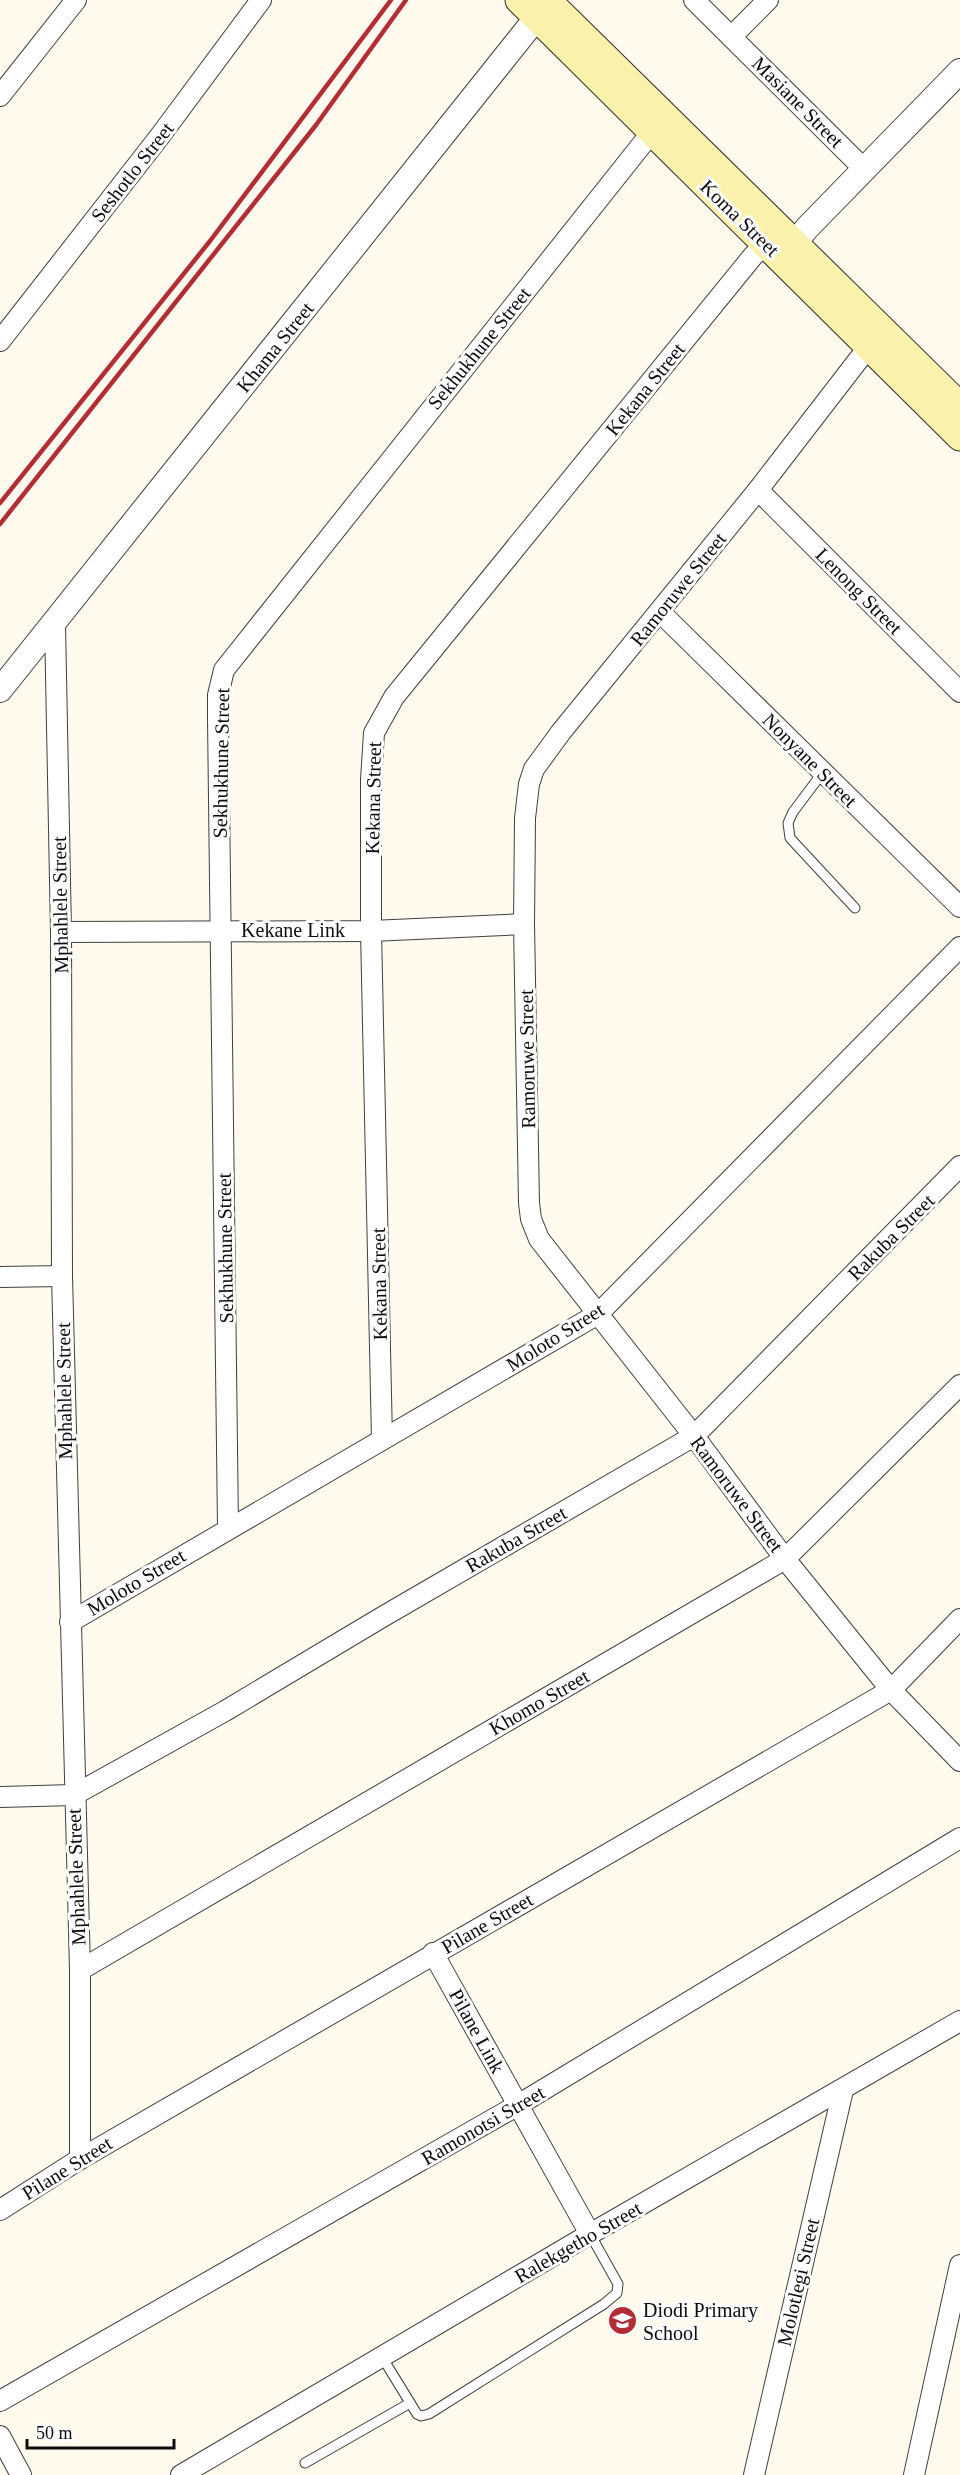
<svg xmlns="http://www.w3.org/2000/svg" width="960" height="2475" font-family="Georgia,serif">
<style>
.lines{fill:none;stroke-linecap:round;stroke-linejoin:round}
.service-casing{stroke:#3f3f3f;stroke-width:11}
.minor-casing{stroke:#3f3f3f;stroke-width:22}
.tertiary-casing{stroke:#3f3f3f;stroke-width:26}
.secondary-casing{stroke:#2e2e2e;stroke-width:29}
.service{stroke:#fff;stroke-width:9}
.minor{stroke:#fff;stroke-width:20}
.tertiary{stroke:#fff;stroke-width:24}
.secondary{stroke:#f9f1ac;stroke-width:27}
.rail{stroke:#b22e34;stroke-width:4.5}
.labels{text-anchor:middle;dominant-baseline:central;stroke-width:6;stroke-linejoin:round;paint-order:stroke}
.street-label{font-size:20px;fill:#0c0c0c;stroke:#fff}
.poi-label{font-size:20px;fill:#0c0c0c;stroke:#fff;text-anchor:start}
</style>
<rect width="100%" height="100%" fill="#fefaed"/>
<g class="lines">
<defs>
<g id="service">
<path d="M823,772L793,812L788,823L790,838L855,908"/>
<path d="M382,2357L417,2414L421,2416L429,2414L604,2304L617,2293L618,2284L590,2234"/>
<path d="M305,2463L410,2403"/>
</g>
<g id="minor">
<path d="M694,0L864,169"/>
<path d="M732,36L768,0"/>
<path d="M0,96L76,0"/>
<path d="M876,337L758,490L561,732L534,769L529,784L525,818L524,924L529,1203L531,1219L539,1239L694,1436L785,1559L891,1690L960,1761"/>
<path d="M0,341L160,136L261,0"/>
<path d="M758,490L960,692"/>
<path d="M660,612L960,907"/>
<path d="M55,623L61,932L62,1276L80,1970V2159"/>
<path d="M61,932L371,931L524,924"/>
<path d="M0,1277L62,1276"/>
<path d="M382,1440L371,931V780L374,733L394,697L753,256L774,235"/>
<path d="M228,1528L218,718V695L224,670L659,123"/>
<path d="M70,1622L598,1314L960,947"/>
<path d="M0,1797L74,1795L225,1711L384,1616L694,1436L960,1166"/>
<path d="M433,1953L590,2234"/>
<path d="M80,1970L785,1559L960,1385"/>
<path d="M0,2210L80,2159L891,1690L960,1619"/>
<path d="M0,2401L518,2105L960,1838"/>
<path d="M0,2436L21,2475"/>
<path d="M181,2475L590,2234L960,2021"/>
<path d="M754,2475L843,2090"/>
<path d="M914,2475L960,2265"/>
</g>
<g id="tertiary">
<path d="M779,254L795,243L807,228L960,71"/>
<path d="M0,690L549,2"/>
</g>
<g id="secondary">
<path d="M519,0L960,437"/>
<path d="M547,0L960,406"/>
</g>
</defs>
<use href="#service" class="service-casing"/>
<use href="#minor" class="minor-casing"/>
<use href="#tertiary" class="tertiary-casing"/>
<use href="#secondary" class="secondary-casing"/>
<use href="#service" class="service"/>
<use href="#minor" class="minor"/>
<use href="#tertiary" class="tertiary"/>
<use href="#secondary" class="secondary"/>
<g class="rail">
<path d="M0,503L210,241L391,0"/>
<path d="M0,524L316,125L406,0"/>
</g>
</g>
<defs>
<symbol id="school-disc" viewBox="-11 -11 22 22"><circle r="9.5" fill="#b22e34" stroke="#fff"/><path d="M0-5L7-2L0 1L-7-2ZM-4 1L0 2.5L4 1V4Q0 6-4 4Z" fill="#fff"/></symbol>
</defs>
<g fill-rule="evenodd">
<use href="#school-disc" x="606" y="2304" width="33" height="33"/>
</g>
<g class="labels">
<g class="street-label">
<text transform="translate(798 102) rotate(45)">Masiane Street</text>
<text transform="translate(132 172) rotate(-52)">Seshotlo Street</text>
<text transform="translate(740 218) rotate(44)">Koma Street</text>
<text transform="translate(275 347) rotate(-51)">Khama Street</text>
<text transform="translate(479 348) rotate(-51)">Sekhukhune Street</text>
<text transform="translate(645 389) rotate(-51)">Kekana Street</text>
<text transform="translate(678 589) rotate(-51)">Ramoruwe Street</text>
<text transform="translate(859 591) rotate(45)">Lenong Street</text>
<text transform="translate(810 760) rotate(45)">Nonyane Street</text>
<text transform="translate(221 763) rotate(-89)">Sekhukhune Street</text>
<text transform="translate(373 798) rotate(-89)">Kekana Street</text>
<text transform="translate(60 905) rotate(-91)">Mphahlele Street</text>
<text x="293" y="930">Kekane Link</text>
<text transform="translate(527 1059) rotate(-91)">Ramoruwe Street</text>
<text transform="translate(891 1237) rotate(-45)">Rakuba Street</text>
<text transform="translate(225 1248) rotate(-91)">Sekhukhune Street</text>
<text transform="translate(379 1284) rotate(-91)">Kekana Street</text>
<text transform="translate(555 1337) rotate(-32)">Moloto Street</text>
<text transform="translate(64 1391) rotate(-91)">Mphahlele Street</text>
<text transform="translate(737 1494) rotate(53)">Ramoruwe Street</text>
<text transform="translate(516 1539) rotate(-30)">Rakuba Street</text>
<text transform="translate(136 1582) rotate(-31)">Moloto Street</text>
<text transform="translate(539 1702) rotate(-30)">Khomo Street</text>
<text transform="translate(76 1877) rotate(-92)">Mphahlele Street</text>
<text transform="translate(487 1923) rotate(-30)">Pilane Street</text>
<text transform="translate(477 2031) rotate(61)">Pilane Link</text>
<text transform="translate(483 2125) rotate(-30)">Ramonotsi Street</text>
<text transform="translate(67 2168) rotate(-32)">Pilane Street</text>
<text transform="translate(578 2242) rotate(-30)">Ralekgetho Street</text>
<text transform="translate(798 2282) rotate(-77)">Molotlegi Street</text>
</g>
<g class="poi-label">
<text x="643" y="2310">Diodi Primary<tspan x="643" dy="23">School</tspan></text>
</g>
</g>
<path d="M27 2439v9h147v-9" fill="none" stroke="#0c0c0c" stroke-width="3"/>
<text x="36" y="2439" font-size="18" fill="#0c0c0c" stroke="#ffffff" stroke-width="4.5" paint-order="stroke">50 m</text>
</svg>
